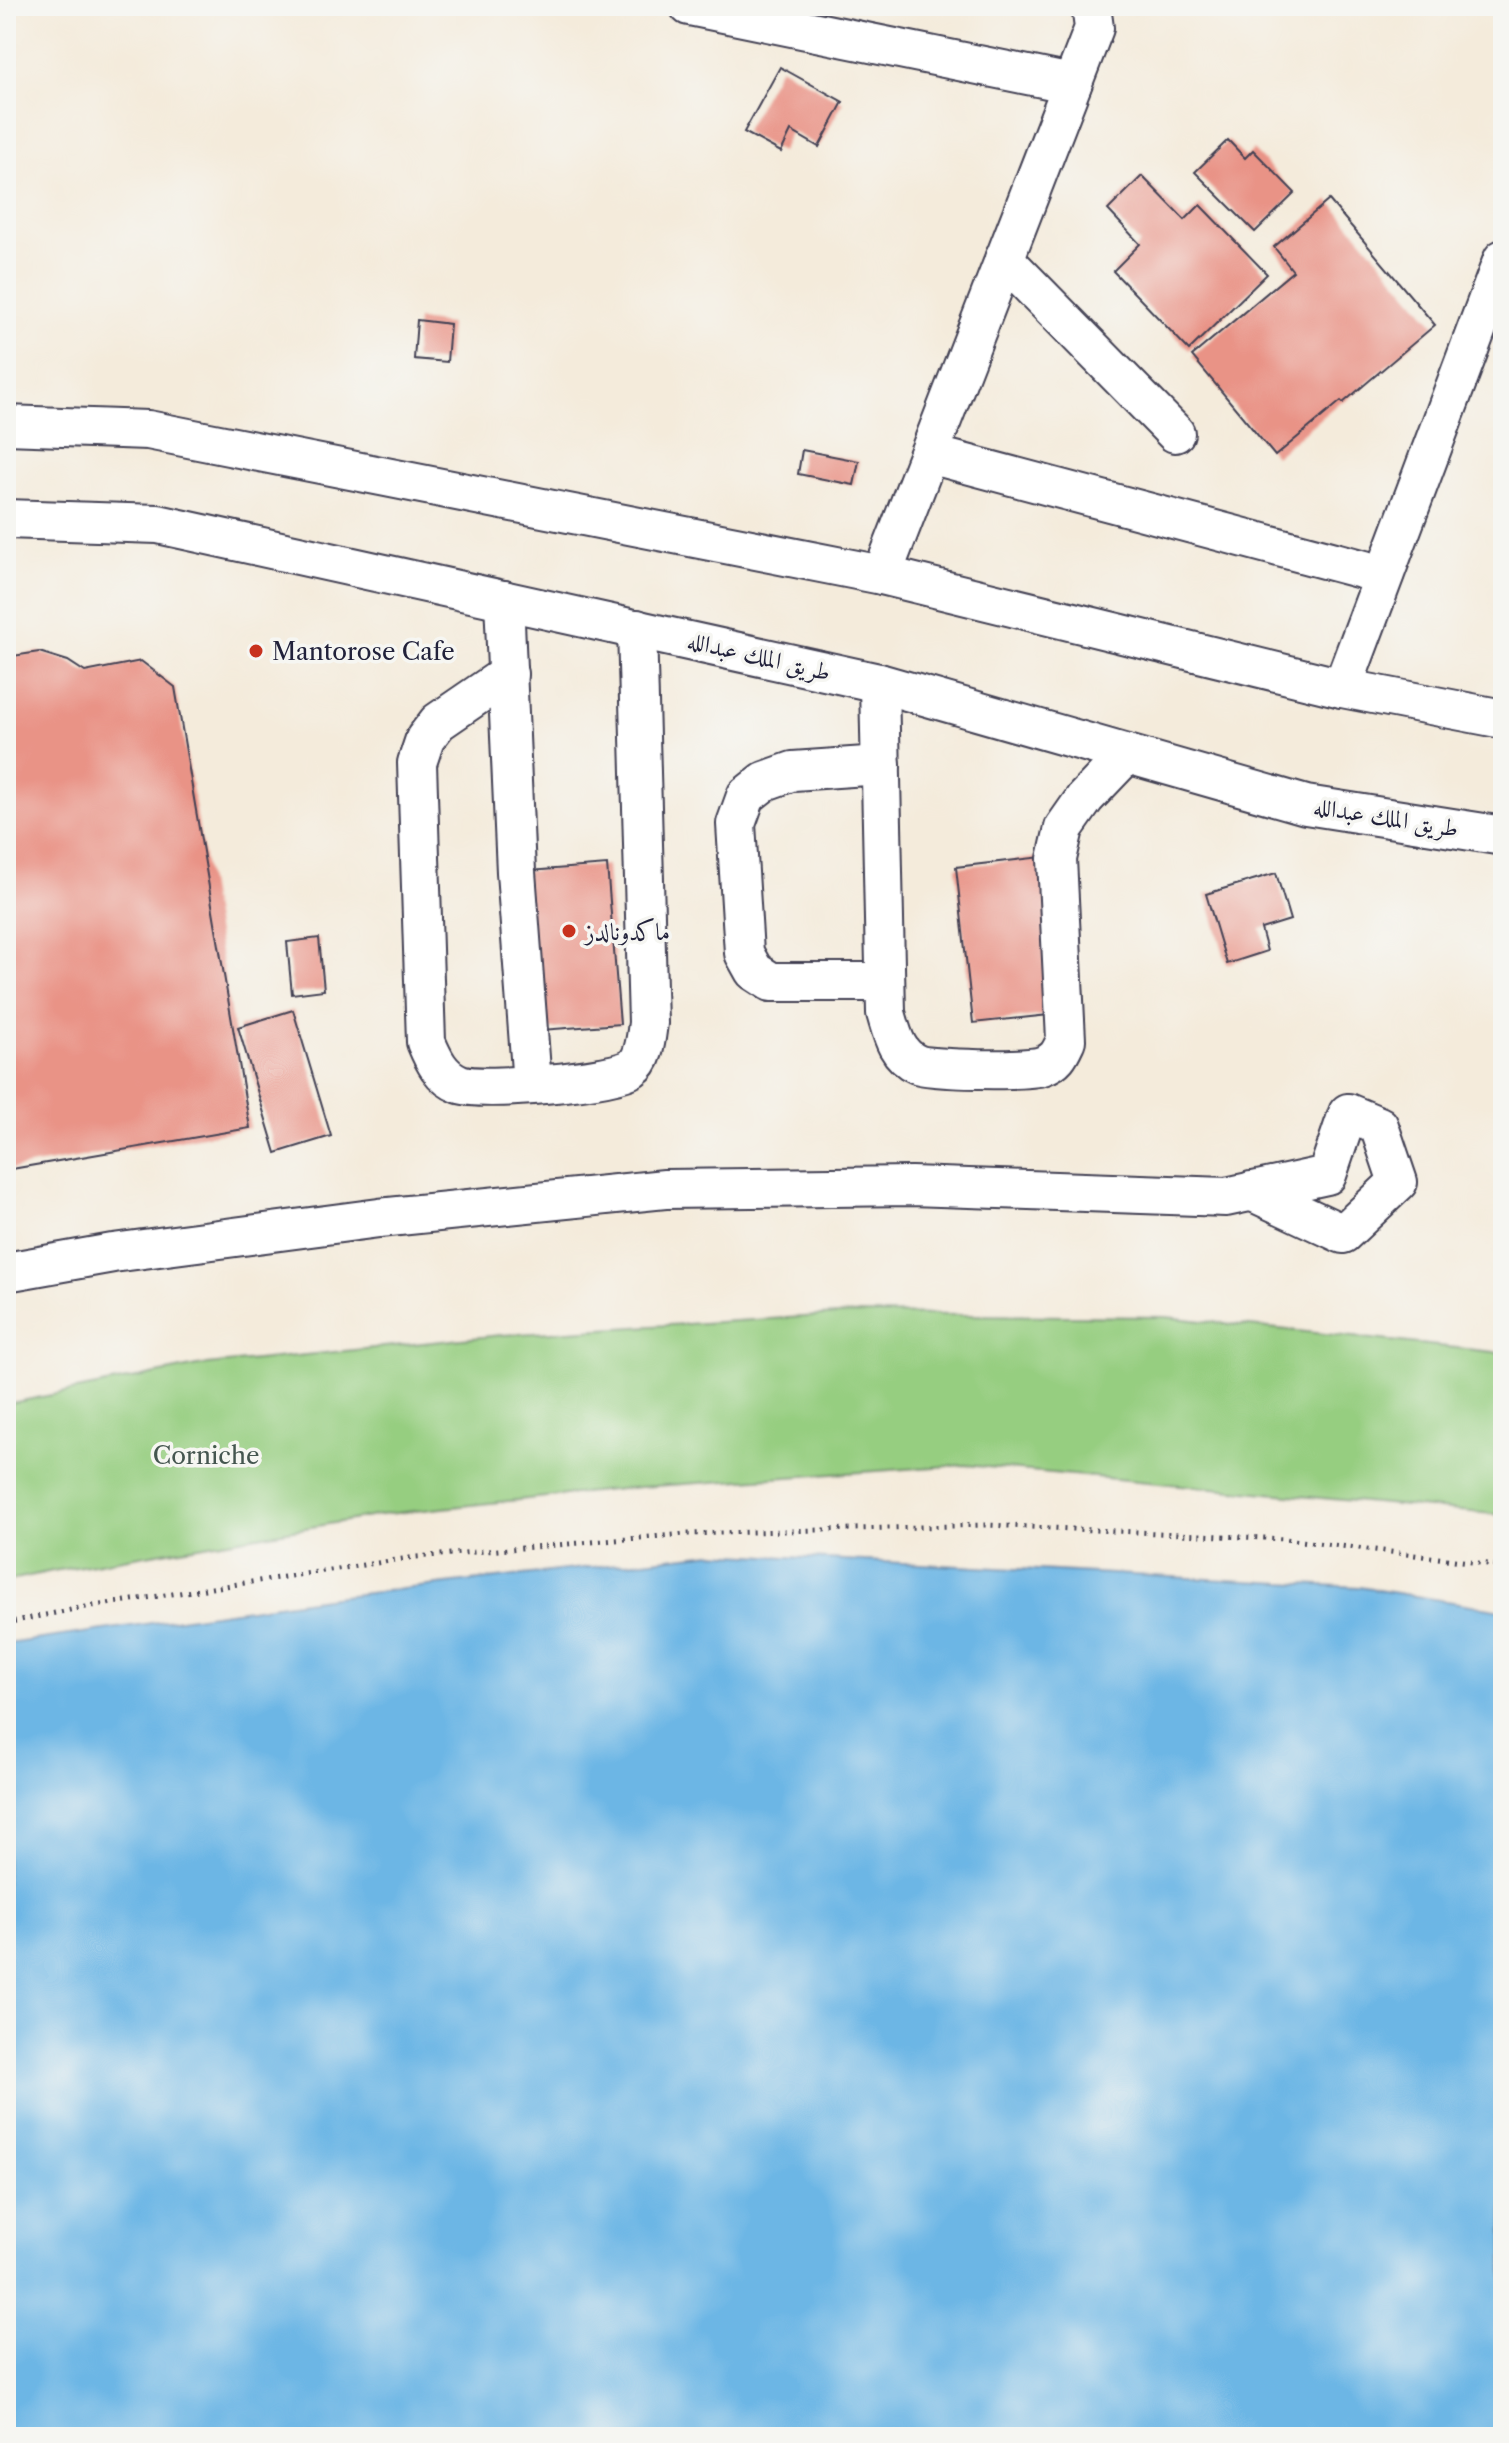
<svg xmlns="http://www.w3.org/2000/svg" width="1509" height="2443" font-family="'Libre Caslon Text',Amiri,serif">
<style>
.green{fill:#96ce80;stroke:#5c785e;stroke-width:2}
.water{fill:#6cb6e5;stroke:#476c90;stroke-width:2}
.building{fill:#e99386}
.lines{fill:none;stroke-linecap:round;stroke-linejoin:round}
.minor-casing{stroke:#424053;stroke-width:42}
.path{stroke:#424053;stroke-width:5;stroke-dasharray:2 6;stroke-linecap:butt}
.minor{stroke:#fff;stroke-width:38}
.poi-dot{fill:#c8321e;stroke:#f6f6f2;stroke-width:3}
.labels{text-anchor:middle;dominant-baseline:central;stroke-width:7;stroke-linejoin:round;paint-order:stroke}
.poi-label{font-size:24px;fill:#22223b;stroke:#f6f6f2;text-anchor:start}
.street-label{font-size:24px;fill:#22223b;stroke:#f6f6f2}
.park-label{font-size:24px;fill:#455650;stroke:#f6f6f2}
</style>
<rect width="100%" height="100%" fill="#f6f6f2"/>
<filter id="ink" filterUnits="userSpaceOnUse"><feTurbulence type="fractalNoise" baseFrequency=".0125" numOctaves="2"/><feDisplacementMap in="SourceGraphic" scale="16" xChannelSelector="R" yChannelSelector="G"/><feConvolveMatrix kernelMatrix="1 2 1 2 8 2 1 2 1" color-interpolation-filters="sRGB"/></filter>
<filter id="wash" filterUnits="userSpaceOnUse"><feTurbulence type="fractalNoise" baseFrequency=".006" numOctaves="4" result="noise"/><feDisplacementMap in="SourceGraphic" scale="32" xChannelSelector="R" yChannelSelector="G"/><feGaussianBlur stdDeviation="1.8" result="paint"/><feColorMatrix in="noise" values="0 0 0 0 0 0 0 0 0 0 0 0 0 0 0 0 0 1.4 0 .05"/><feComposite in="paint" operator="in"/></filter>
<g filter="url(#wash)">
<rect width="100%" height="100%" fill="#f4ebdb"/>
<path class="green" d="M855,1314L1166,1317L1503,1353V1515L965,1465L640,1487L387,1514L53,1571L6,1581V1404L197,1366L501,1335Z"/>
<path class="water" d="M712,1553L1359,1587L1503,1610V2437H6V1644L325,1598Z"/>
<g id="blocks">
<g class="building">
<path d="M780,67L843,102L819,147L791,131L781,152L744,132Z"/>
<path d="M1228,140L1245,158L1253,150L1295,193L1255,232L1195,172Z"/>
<path d="M1142,176L1185,220L1200,205L1267,274L1189,350L1113,271L1140,244L1108,210Z"/>
<path d="M1329,200L1435,325L1343,403L1341,401L1275,456L1192,356L1293,271L1274,247Z"/>
<path d="M417,320L450,324L447,362L414,359Z"/>
<path d="M802,450L859,461L854,485L798,474Z"/>
<path d="M39,652L68,661L85,672L141,661L175,687L250,1128L6,1170V657Z"/>
<path d="M1042,857L1058,1014L973,1023L956,867Z"/>
<path d="M607,865L620,1024L528,1031L516,872Z"/>
<path d="M1276,873L1290,920L1261,929L1267,951L1227,964L1206,894Z"/>
<path d="M319,938L324,990L292,994L287,942Z"/>
<path d="M293,1010L331,1136L276,1153L238,1027Z"/>
</g>
</g>
</g>
<g filter="url(#ink)">
<use href="#blocks" fill-opacity="0" stroke="#424053" stroke-width="2"/>
<g class="lines">
<defs>
<g id="minor">
<path d="M689,6L1072,84"/>
<path d="M1004,259L1175,433"/>
<path d="M6,425L148,430L882,575L1342,688L1503,719"/>
<path d="M929,454L1384,575"/>
<path d="M6,519L158,524L879,683L1306,805L1503,836"/>
<path d="M882,575L1094,28L1091,6"/>
<path d="M504,600L516,872L532,1084"/>
<path d="M508,674L438,722L425,739L417,763L426,1042C433,1059 441,1077 460,1084C482,1092 612,1081 632,1068C645,1059 646,1037 648,1023L637,629"/>
<path d="M879,683L886,1013C892,1033 896,1055 917,1064C931,1070 1028,1071 1042,1066C1057,1061 1060,1053 1066,1040L1057,859L1064,828L1085,798L1127,754"/>
<path d="M1342,688L1503,259"/>
<path d="M881,765L793,771L765,781L746,796L736,824L744,953L754,971L771,982H885"/>
<path d="M6,1272L113,1253L379,1218L665,1189L911,1186L1226,1197L1327,1175L1348,1113L1379,1126L1398,1182L1343,1234L1251,1191"/>
</g>
</defs>
<use href="#minor" class="minor-casing"/>
<path class="path" d="M6,1623L80,1608L416,1557L686,1534L987,1525L1285,1539L1503,1566"/>
<use href="#minor" class="minor"/>
</g>
</g>
<g class="poi-dot">
<circle cx="256" cy="651" r="8"/>
<circle cx="569" cy="931" r="8"/>
</g>
<g class="labels">
<g class="poi-label">
<text x="272" y="651">Mantorose Cafe</text>
<text x="585" y="931">ماكدونالدز</text>
</g>
<g class="street-label">
<text transform="translate(759 656) rotate(13)">طريق الملك عبدالله</text>
<text transform="translate(1386 817) rotate(9)">طريق الملك عبدالله</text>
</g>
<g class="park-label">
<text x="206" y="1455">Corniche</text>
</g>
</g>
<rect width="1509" height="2443" fill="none" stroke="#f6f6f2" stroke-width="32"/>
</svg>
